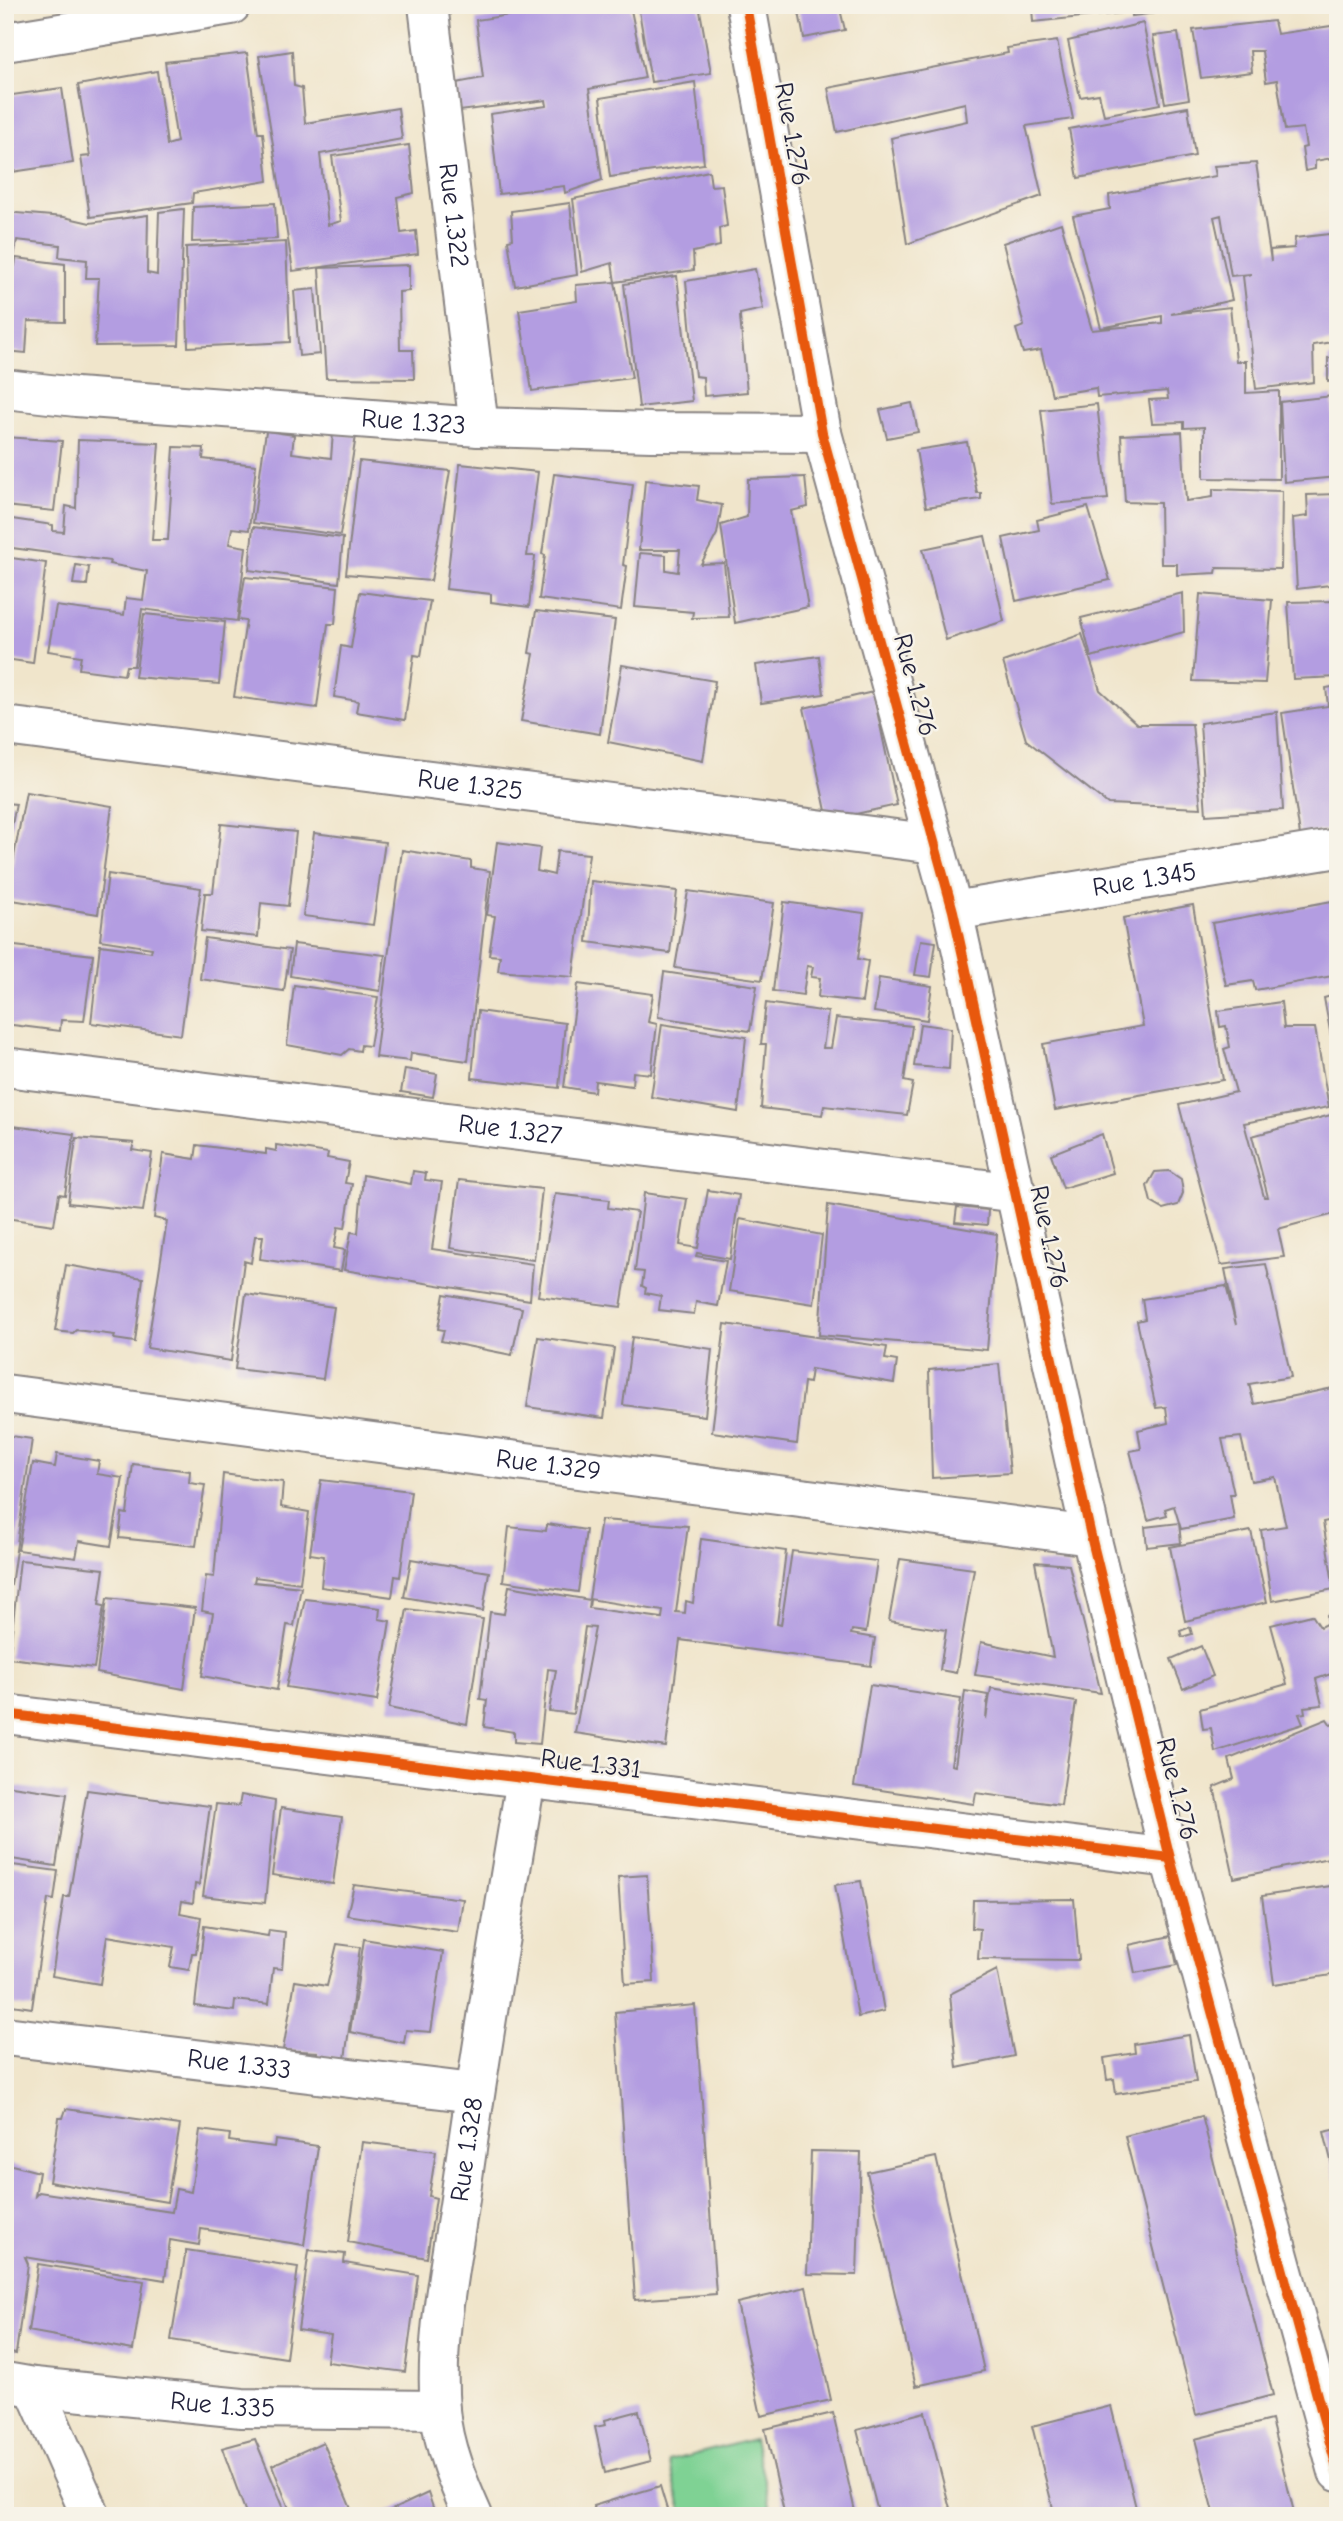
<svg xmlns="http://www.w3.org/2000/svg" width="1343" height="2521" font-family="'Comic Neue',sans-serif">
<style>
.green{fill:#7fd294;stroke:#507a68;stroke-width:2}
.building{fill:#b39de1}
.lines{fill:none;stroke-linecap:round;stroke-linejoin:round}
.street-casing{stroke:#898483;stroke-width:42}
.street{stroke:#fff;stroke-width:38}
.cycleway-casing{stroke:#f7f3e8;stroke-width:15}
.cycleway{stroke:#e8590c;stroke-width:10}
.labels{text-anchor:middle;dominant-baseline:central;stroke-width:5;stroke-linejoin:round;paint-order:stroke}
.street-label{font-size:26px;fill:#22223b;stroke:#f7f3e8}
</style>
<rect width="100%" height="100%" fill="#f7f3e8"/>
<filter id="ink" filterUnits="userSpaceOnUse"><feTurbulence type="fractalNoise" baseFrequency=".0143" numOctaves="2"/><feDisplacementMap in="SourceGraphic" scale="14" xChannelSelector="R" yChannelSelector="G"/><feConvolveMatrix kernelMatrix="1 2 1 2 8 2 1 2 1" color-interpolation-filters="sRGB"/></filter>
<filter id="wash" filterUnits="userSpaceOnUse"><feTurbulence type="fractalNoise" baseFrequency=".00686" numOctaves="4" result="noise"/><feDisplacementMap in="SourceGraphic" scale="28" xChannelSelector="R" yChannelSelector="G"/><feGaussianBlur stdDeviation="1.57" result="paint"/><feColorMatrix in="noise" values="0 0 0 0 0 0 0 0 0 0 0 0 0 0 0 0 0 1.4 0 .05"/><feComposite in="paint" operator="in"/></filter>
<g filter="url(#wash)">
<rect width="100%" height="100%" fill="#f0e5cb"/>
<path class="green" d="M754,2439L773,2516H683L669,2461Z"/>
<g id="blocks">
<g class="building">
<path d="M536,5H630L645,78L589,89L602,180L565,193L564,186L499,194L490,114L547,106L546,100L460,111L456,83L483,78L476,20L537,11Z"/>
<path d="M638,5H699L711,73L651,82Z"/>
<path d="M803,5H839L845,30L804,38L798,7Z"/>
<path d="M1042,5H1120L1121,13L1033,22L1032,7Z"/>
<path d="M1131,5H1178V10L1132,16Z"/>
<path d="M1194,5H1247V7L1227,10H1194Z"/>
<path d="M1274,21L1277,34L1338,25V157L1315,161V169L1305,171L1302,148L1306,147L1303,128L1285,130L1277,80L1266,82L1262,51H1250L1252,72L1201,78L1193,30Z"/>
<path d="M1143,23L1160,104L1104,115L1099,94L1080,97L1068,41Z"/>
<path d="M1178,33L1189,99L1165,103L1153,36Z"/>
<path d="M1057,41L1073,119L1026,126L1042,196L907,244L891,138L967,121L965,103L837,132L828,88L1008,53L1007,48Z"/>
<path d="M292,51L294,86L302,88L305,123L398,108L402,139L320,154L328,225L341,221L332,156L409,145L414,193L397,197L401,233L416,231L418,254L293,271L259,56Z"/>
<path d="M247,53L258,133H263L268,181L193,193L192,203L90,217L81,157L90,156L78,85L157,71L167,145L177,142L165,62Z"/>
<path d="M695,82L704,164L610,177L600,98Z"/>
<path d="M62,88L73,163L5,173V96Z"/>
<path d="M1188,107L1195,156L1078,178L1069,129Z"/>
<path d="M1256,163L1271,261L1270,250L1294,248L1295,238L1338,233V351L1334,352L1332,342L1313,345L1314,382L1256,389L1243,276L1251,274L1231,276L1221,215L1214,217L1232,300L1171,314L1230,307L1236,361H1246V393L1279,391V479L1204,478V427L1184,428V422L1152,423L1149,400L1168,399L1167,391L1097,397L1096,388L1052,395L1041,350L1023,353L1016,329L1024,326L1003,243L1061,223L1092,330L1162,323V316L1101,328L1073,216L1110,209L1109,195L1216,176L1214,166Z"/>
<path d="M709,171L711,186L722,185L727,226L719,228L720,246L693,252L694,270L615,282L612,263L582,272L573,199Z"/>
<path d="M275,203L277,239L192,242L193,207Z"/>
<path d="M570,203L577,275L515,286L508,240L513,239L511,211Z"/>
<path d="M184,209L179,345L95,346L99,278H86L87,260L59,257L60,245L17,240L13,263L5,262V212L64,217L90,223L148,215L147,273L157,275L159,212Z"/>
<path d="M286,242L290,342L188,347L186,247Z"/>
<path d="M16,258L65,264V322L28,321L26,353L5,351V265L15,266Z"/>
<path d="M409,265V291L399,292L400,350H413L414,379L326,378L319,268Z"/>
<path d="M755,269L763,309L740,314V317L747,392L704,396L703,377L695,376L686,281Z"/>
<path d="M677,276L692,401L639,407L624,284Z"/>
<path d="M615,282L632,378L532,391L519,310L577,301L576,285Z"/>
<path d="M315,289L320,354L299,356L294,291Z"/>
<path d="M1338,357V381L1328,382V358Z"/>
<path d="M1332,396L1337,477L1284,482L1280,402Z"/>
<path d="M912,403L918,432L887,438L880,410Z"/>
<path d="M1097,404L1108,499L1052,504L1041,410Z"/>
<path d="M266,431L294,435L292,453L331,458L333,433L356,436L340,535L253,523Z"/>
<path d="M1182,432L1186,501L1213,497V489L1282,491L1281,569L1217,568L1216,573L1177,575V564H1161L1160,503L1125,502L1121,435Z"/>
<path d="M5,437L62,441L54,511L5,506Z"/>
<path d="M78,440L159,443L152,540H168L174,447L204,448L203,459L256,465L249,530L232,528L229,544L246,547L237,621L142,609L134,666H126L124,675L79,669L81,656L48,651L56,606L124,615L126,598L143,600L147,571L109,564L110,561L5,547V518L53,525V531L64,532L66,506L76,508Z"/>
<path d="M967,442L977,493H981V499L926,507L916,450Z"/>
<path d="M359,461L450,471L431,581L346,574Z"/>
<path d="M460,464L538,472L527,556H535L529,607L491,602V594L446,589Z"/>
<path d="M554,474L633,484L623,565L627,566L621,610L539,599L545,555L542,554Z"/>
<path d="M805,477L808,507L791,511L808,607L735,623L721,525L747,517L748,479Z"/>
<path d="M645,480L699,486L697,500L722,505L717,534L701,564L724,563L729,617L692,618L693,612L635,607L640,553L666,555V570L678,572L680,550H639Z"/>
<path d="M1338,494V584L1297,589L1293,518L1308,516L1307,495Z"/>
<path d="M1088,507L1110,580L1016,601L1003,538L1039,530L1037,520Z"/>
<path d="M253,527L343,538L339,583L249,570Z"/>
<path d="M985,536L1004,621L946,640L923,549Z"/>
<path d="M5,557L46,563L33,663L5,659Z"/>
<path d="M76,565L89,567L87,585L73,584Z"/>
<path d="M245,577L338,587L335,624H328L317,708L234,697L246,621L238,620Z"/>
<path d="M360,592L430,601L421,656L414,655L405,720L356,712L358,701L334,697L341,646L351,648Z"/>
<path d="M1183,593L1184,632L1091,657L1081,618Z"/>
<path d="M1200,594L1272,600L1265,683L1193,681Z"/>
<path d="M1334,601L1338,634V677L1293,679L1288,602Z"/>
<path d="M536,611L615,620L600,734L521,721L534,654L529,653Z"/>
<path d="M144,614L225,622L219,684L135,677Z"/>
<path d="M1082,634L1100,690L1137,724H1192L1201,808L1108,804L1026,740L1003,662Z"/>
<path d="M819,656L824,694L761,703L756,665Z"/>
<path d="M622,665L715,681L703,761L608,742Z"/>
<path d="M1338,686V828L1300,835L1282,713L1328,706L1326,688Z"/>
<path d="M873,692L897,805L828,820L804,708Z"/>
<path d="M1277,712L1283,810L1206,815L1200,723Z"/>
<path d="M26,792L112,806L98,914L6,899Z"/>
<path d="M5,803L16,804L7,851H5Z"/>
<path d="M221,824L296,832L288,906L261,903L258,937L201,931L205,893H213Z"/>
<path d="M314,833L385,842L373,925L303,916Z"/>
<path d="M497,842L540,848L537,871L554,875L557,851L589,854L573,977L498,971L500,956L489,955L495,916L487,915Z"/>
<path d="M402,850L471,861V868L490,871L468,1061L411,1053L410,1061L375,1057Z"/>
<path d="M108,874L201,888L181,1035L91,1023L100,945L151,952L152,948L100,940Z"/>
<path d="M591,881L677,891L670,953L587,942Z"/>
<path d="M688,891L774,903L762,980L675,968Z"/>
<path d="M1332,901L1338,949V975L1255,990L1253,981L1226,985L1212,923Z"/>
<path d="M784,902L864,913L858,959L868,961L862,1002L818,997L820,978L811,977L813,967L807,966L803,995L773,991Z"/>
<path d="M1193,905L1223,1080L1055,1110L1043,1044L1143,1026L1123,918Z"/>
<path d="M205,938L290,950L284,991L200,979Z"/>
<path d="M921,940L936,942L931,977L915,975Z"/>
<path d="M294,944L385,955L380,991L290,976Z"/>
<path d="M6,945L93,955L84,1021L61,1020L60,1031L5,1024Z"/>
<path d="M664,972L757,986L750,1031L658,1017Z"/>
<path d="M879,978L932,986L927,1020L874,1012Z"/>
<path d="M578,984L653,994L648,1022L657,1024L651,1074L633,1072L632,1086L595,1081L594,1092L564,1087Z"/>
<path d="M294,985L378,997L370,1046L361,1045L360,1051L349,1049L342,1055L287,1045Z"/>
<path d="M1338,994V1062L1336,1063L1324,998Z"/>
<path d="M1281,1002L1284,1028H1315L1329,1107L1244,1123L1264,1197H1268L1252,1136L1338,1113V1213L1278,1229L1284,1257L1221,1265L1179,1105L1236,1092L1224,1049L1230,1047L1226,1026L1220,1027L1218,1011Z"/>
<path d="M766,1003L828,1012L823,1048H831L836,1018L912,1026L904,1081L913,1083L907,1115L824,1106L822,1115L761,1108L766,1044H761Z"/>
<path d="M478,1011L565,1023L559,1088L472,1078Z"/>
<path d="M662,1024L746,1037L738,1112L651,1097Z"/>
<path d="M920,1024L951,1028L949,1069L914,1066Z"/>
<path d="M405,1069L437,1074L433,1097L401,1092Z"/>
<path d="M5,1125L74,1134L65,1195L59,1194L54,1225L5,1218Z"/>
<path d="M1102,1134L1113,1173L1063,1188L1051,1154Z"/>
<path d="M76,1138L134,1143L132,1150L152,1153L143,1211L68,1203Z"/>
<path d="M197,1145L266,1154V1149L276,1151V1145L328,1153L327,1158L349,1162L345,1183L352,1184L345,1228L338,1227L334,1248L345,1250L341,1271L260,1259L263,1236H255L251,1263L244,1261L231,1361L147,1348L167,1221L154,1218L163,1154L195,1159Z"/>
<path d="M413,1171L426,1173L425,1180L442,1182L432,1249L533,1264L530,1300L344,1270L351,1232L358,1233L363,1175L411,1184Z"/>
<path d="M1169,1171L1181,1179L1183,1193L1178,1205L1163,1209L1151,1202L1147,1186L1155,1172Z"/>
<path d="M459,1180L542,1189L534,1260L450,1248Z"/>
<path d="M708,1190L739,1195L730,1259L697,1253L696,1256L726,1261L718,1306L696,1302L694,1314L659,1310L661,1296L645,1293L646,1288L642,1286L644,1272L635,1271L644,1193L687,1199L680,1245L698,1248Z"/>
<path d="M555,1194L609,1200L608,1208L637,1212L621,1307L538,1296Z"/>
<path d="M828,1205L997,1234L987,1350L819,1335Z"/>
<path d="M957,1207L988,1210L987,1225L955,1222Z"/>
<path d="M740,1219L822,1235L814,1304L729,1291Z"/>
<path d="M1266,1264L1291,1377L1249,1384L1254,1404L1338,1387V1519L1323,1522L1334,1589L1272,1601L1261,1530L1286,1526L1275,1477L1251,1481L1241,1437L1222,1439L1234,1494H1230L1234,1519L1181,1529L1174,1506L1165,1509L1167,1515L1148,1520L1130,1451L1141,1449L1138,1430L1168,1423L1166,1407L1156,1408L1137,1321L1145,1319L1142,1299L1226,1286L1236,1325L1225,1269Z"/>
<path d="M66,1265L143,1278L135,1342L114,1339L115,1335L76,1330L73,1333L55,1331Z"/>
<path d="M246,1294L334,1307L323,1379L235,1369Z"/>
<path d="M444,1294L522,1308L512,1355L441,1341L444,1330L438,1329Z"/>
<path d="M725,1324L887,1347L885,1359L897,1361L894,1383L811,1369L809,1383L804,1382L797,1444L712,1432Z"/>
<path d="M538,1337L614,1348L604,1418L527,1407Z"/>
<path d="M632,1337L712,1349L705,1416L623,1405Z"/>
<path d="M999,1364L1010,1473L932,1478L929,1370Z"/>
<path d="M5,1435L32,1439L11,1585L5,1584Z"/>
<path d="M57,1454L99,1461L97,1474L123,1478L111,1546L79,1541L76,1558L18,1550L33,1463L55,1467Z"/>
<path d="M133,1464L190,1471L189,1483L205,1485L196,1546L119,1538L122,1513L127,1514Z"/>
<path d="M223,1474L283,1482L281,1507L309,1512L300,1583L255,1577L254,1582L301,1587L294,1626L287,1625L277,1690L202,1676L213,1613L202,1611L206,1576L214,1577Z"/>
<path d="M321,1480L411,1491L400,1577L395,1576L392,1597L321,1587L324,1556L310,1554Z"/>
<path d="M601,1520L688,1526L676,1612L685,1613L686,1601L693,1603L701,1539L786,1551L777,1624L781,1625L792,1551L877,1561L866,1632L852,1630L851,1634L875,1638L871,1666L680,1640L666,1747L575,1733L595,1628L585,1627L573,1714L549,1711L556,1670L548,1669L540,1744L514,1742V1732L484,1727L487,1700L480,1699L490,1612L504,1614L509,1586L590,1600L589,1608L662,1618L663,1611L589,1599Z"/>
<path d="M1179,1523L1181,1543L1147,1547L1145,1527Z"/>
<path d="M547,1524L586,1530L578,1592L503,1581L509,1527L546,1531Z"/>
<path d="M1251,1531L1267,1602L1185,1621L1170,1547Z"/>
<path d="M411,1559L489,1572L483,1611L404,1597Z"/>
<path d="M900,1559L974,1569L956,1673L940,1670L946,1630L889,1621Z"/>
<path d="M20,1560L104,1569L99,1605L104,1606L94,1668L9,1658Z"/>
<path d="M1035,1562L1069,1565L1101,1693L975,1675L981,1642L1053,1657Z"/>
<path d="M107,1598L195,1608L184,1689L97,1673Z"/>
<path d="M305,1599L380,1608L379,1619L390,1621L377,1701L286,1687Z"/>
<path d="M407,1609L483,1619L467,1724L389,1708Z"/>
<path d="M1338,1613V1664L1333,1666L1334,1673L1316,1679L1322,1705L1304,1707L1305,1713L1299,1714L1303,1724L1215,1752L1211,1728L1203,1729L1200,1709L1287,1684L1271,1625L1312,1615L1320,1627L1328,1623L1327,1615Z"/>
<path d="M1190,1627L1192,1634L1182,1637L1180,1631Z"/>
<path d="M1201,1646L1213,1676L1183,1689L1171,1659Z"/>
<path d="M870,1685L961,1699L951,1765L955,1766L965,1691L988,1695L986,1719L991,1688L1076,1702L1061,1805L976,1793L974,1804L854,1786Z"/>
<path d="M1327,1719L1331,1725L1338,1722V1856L1234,1878L1214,1787L1234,1779L1229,1759Z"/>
<path d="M5,1785L67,1794L56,1866L5,1858Z"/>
<path d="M87,1790L210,1806L199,1885L195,1884L193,1903L182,1901L180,1913L201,1917L196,1953H192L189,1970L170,1967L174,1947L107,1936L100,1984L52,1976L64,1897H69Z"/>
<path d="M241,1795L275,1801L265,1903L203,1896L216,1804L239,1806Z"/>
<path d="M281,1808L342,1817L333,1884L272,1875Z"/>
<path d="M5,1864L58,1871L54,1900L48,1899L32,2008L5,2004Z"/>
<path d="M647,1875L654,1982L625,1984L618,1877Z"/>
<path d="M861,1881L884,2011L858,2017L835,1885Z"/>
<path d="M354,1885L463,1899L458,1932L347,1915Z"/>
<path d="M1338,1885V1974L1274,1984L1262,1896Z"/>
<path d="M1074,1899L1079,1960L978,1959L980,1929L972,1928L973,1900Z"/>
<path d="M204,1926L268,1936L269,1930L285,1932L282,1969L273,1968L269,2004L235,2000L234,2011L195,2006Z"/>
<path d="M1171,1936L1177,1965L1135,1973L1129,1945Z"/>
<path d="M364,1939L443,1952L431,2032L406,2030L404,2043L350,2032Z"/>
<path d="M337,1944L360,1947L345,2059L318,2056V2052L283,2050L295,1981L327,1986Z"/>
<path d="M997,1970L1014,2056L957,2068L950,1994Z"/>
<path d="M695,2005L716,2294L635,2300L615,2012Z"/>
<path d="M1189,2035L1196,2082L1116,2094L1114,2079L1107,2080L1104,2058L1135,2053L1134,2044Z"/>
<path d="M66,2109L180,2125L167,2202L49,2182L59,2118H63Z"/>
<path d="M1202,2116L1273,2395L1196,2415L1125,2136Z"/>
<path d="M1338,2129V2185H1337L1324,2132Z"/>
<path d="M200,2130L230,2134L229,2141L274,2147L275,2140L318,2146L304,2245L201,2229L199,2245L170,2240L165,2280L25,2257L28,2264L16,2354L5,2352V2181L8,2164L39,2172L35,2196L39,2192L172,2212L176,2189L191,2192Z"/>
<path d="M362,2142L436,2151L429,2196L436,2198L427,2258L348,2242Z"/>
<path d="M811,2151L861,2152L857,2275L807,2274Z"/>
<path d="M936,2157L984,2371L916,2386L867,2172Z"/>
<path d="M186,2250L298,2267L286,2358L171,2340Z"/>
<path d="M309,2250L345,2254L344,2263L418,2275L405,2372L327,2362L331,2335L298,2330Z"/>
<path d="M1338,2262V2279H1337L1333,2263Z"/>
<path d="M38,2264L144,2281L133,2350L28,2331Z"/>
<path d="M806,2287L831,2400L761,2416L737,2303Z"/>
<path d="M1111,2406L1138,2516H1055L1032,2426Z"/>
<path d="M639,2411L651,2461L605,2473L595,2427L606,2425L605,2420Z"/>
<path d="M925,2412L952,2516H879L857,2430Z"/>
<path d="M833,2413L856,2516H785L765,2429Z"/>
<path d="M5,2418L12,2444L5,2446Z"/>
<path d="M1271,2420L1295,2516H1215L1195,2439Z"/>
<path d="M255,2439L287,2516H247L222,2448Z"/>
<path d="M323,2442L354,2516H292L272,2465Z"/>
<path d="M660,2486L669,2516H596L593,2506Z"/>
<path d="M428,2493L436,2516H379Z"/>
<path d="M5,2497L14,2516H5Z"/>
</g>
</g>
</g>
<g filter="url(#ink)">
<use href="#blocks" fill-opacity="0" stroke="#898483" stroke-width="2"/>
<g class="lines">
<defs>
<g id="street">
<path id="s1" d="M428,5L479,427"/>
<path d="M746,5L822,433L953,911L1091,1536L1170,1858L1338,2472"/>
<path d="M5,42L231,5"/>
<path id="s2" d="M5,389L76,397L479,427L651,432L822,433"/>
<path id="s3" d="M5,726L935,844"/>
<path id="s4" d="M953,911L1338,848"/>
<path id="s5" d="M5,1067L1017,1193"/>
<path id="s6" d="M5,1394L1091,1536"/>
<path d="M5,1714L1170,1858"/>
<path id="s7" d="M5,2036L474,2093"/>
<path id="s8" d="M5,2382L34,2387L242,2408L440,2410"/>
<path d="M34,2387L91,2516"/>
<path id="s9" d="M473,2516C458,2482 443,2447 440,2410C434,2340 450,2268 460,2199C479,2058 503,1918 526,1779"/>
</g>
</defs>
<use href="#street" class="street-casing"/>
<use href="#street" class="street"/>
<defs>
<g id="cycleway">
<path d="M746,5L822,433L953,911L1091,1536L1170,1858L1338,2472"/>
<path d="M5,1714L1170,1858"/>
</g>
</defs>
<use href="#cycleway" class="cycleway-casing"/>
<use href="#cycleway" class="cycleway"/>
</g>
</g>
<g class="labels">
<g class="street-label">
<text transform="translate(792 134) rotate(80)">Rue 1.276</text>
<text stroke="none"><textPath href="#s1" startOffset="212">Rue 1.322</textPath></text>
<text stroke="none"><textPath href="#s2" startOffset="410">Rue 1.323</textPath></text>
<text transform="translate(915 685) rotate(75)">Rue 1.276</text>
<text stroke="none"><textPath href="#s3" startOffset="469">Rue 1.325</textPath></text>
<text stroke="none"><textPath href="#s4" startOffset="194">Rue 1.345</textPath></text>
<text stroke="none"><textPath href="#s5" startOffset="509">Rue 1.327</textPath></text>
<text transform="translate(1049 1237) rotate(78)">Rue 1.276</text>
<text stroke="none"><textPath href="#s6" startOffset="548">Rue 1.329</textPath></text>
<text transform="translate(591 1764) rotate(7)">Rue 1.331</text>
<text transform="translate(1177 1789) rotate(76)">Rue 1.276</text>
<text stroke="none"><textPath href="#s7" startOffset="236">Rue 1.333</textPath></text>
<text stroke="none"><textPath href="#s9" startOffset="374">Rue 1.328</textPath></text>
<text stroke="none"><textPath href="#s8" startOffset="219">Rue 1.335</textPath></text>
</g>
</g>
<rect width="1343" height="2521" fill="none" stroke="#f7f3e8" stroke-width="28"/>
</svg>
